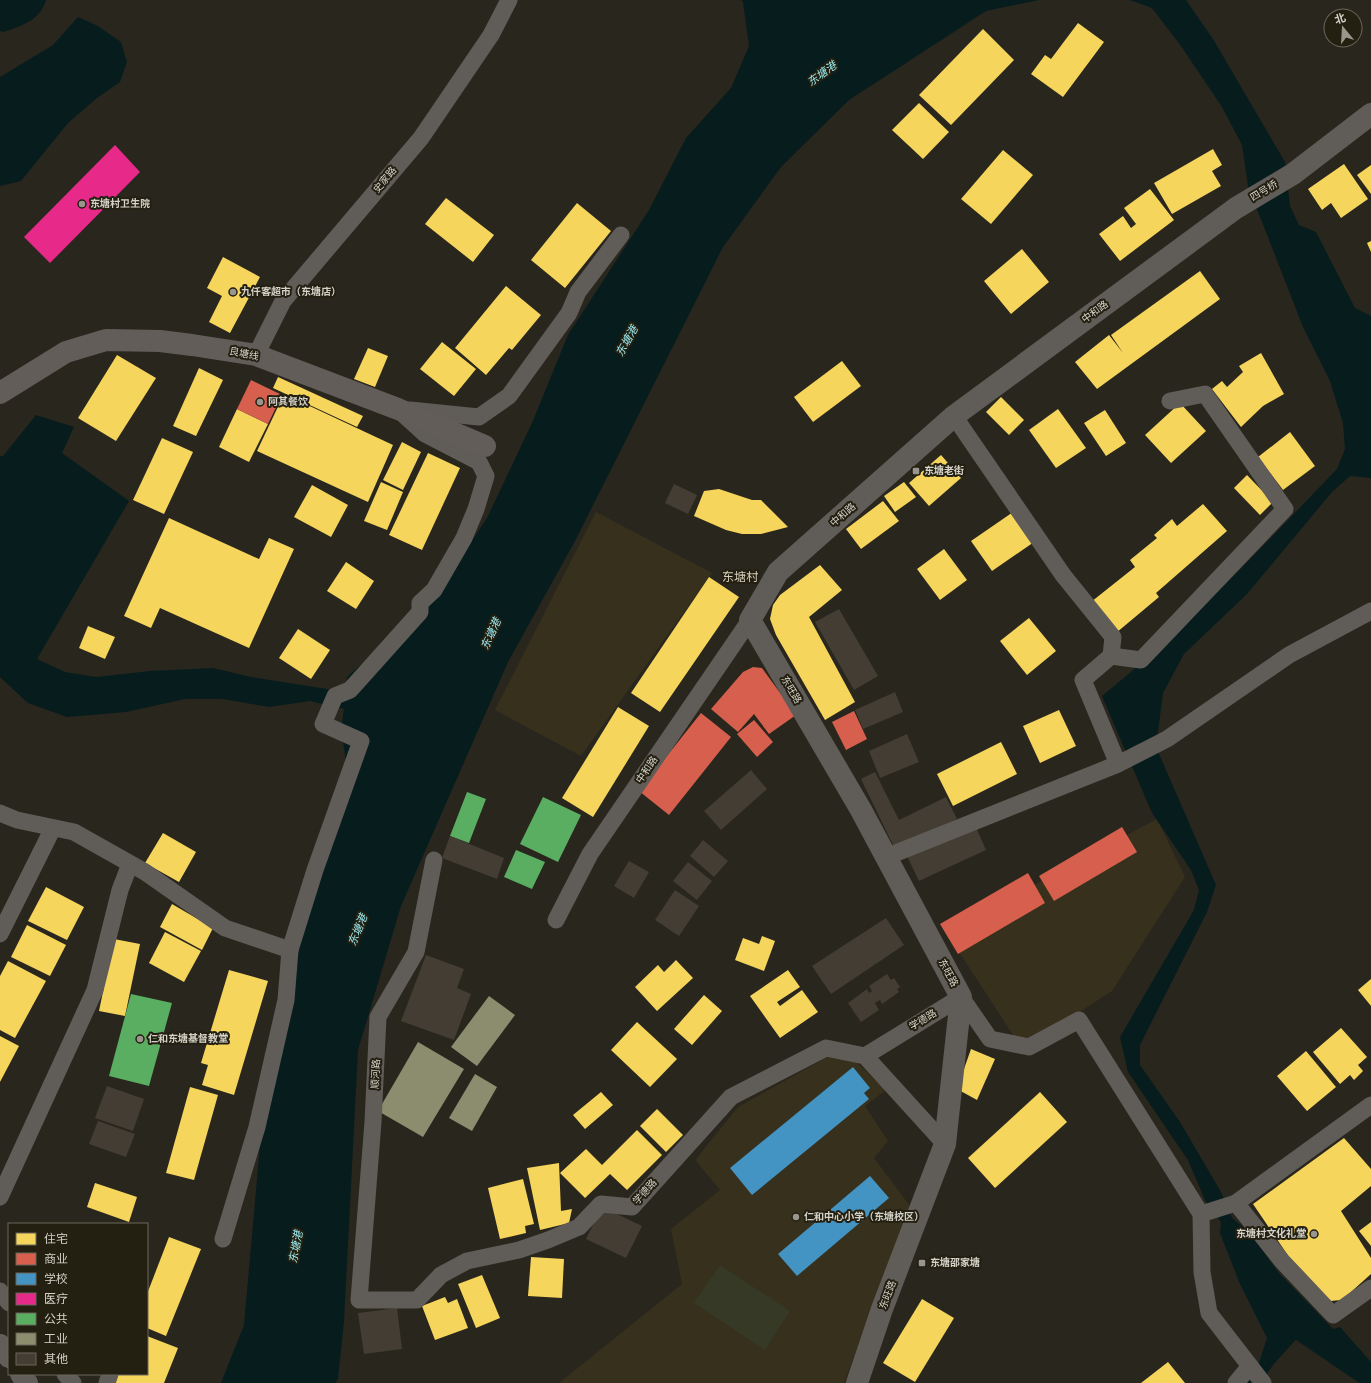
<svg xmlns="http://www.w3.org/2000/svg" width="1371" height="1383" font-family="'Source Sans 3','Noto Sans SC',sans-serif">
<style>
.built{fill:#37301d}
.green{fill:#353925}
.water{fill:#071c1c}
.homes{fill:#f6d55c}
.shops{fill:#d6604d}
.schools{fill:#4393c3}
.health{fill:#e7298a}
.public{fill:#5aae61}
.industry{fill:#8c8c6e}
.lines{fill:none;stroke-linecap:round;stroke-linejoin:round}
.canal{stroke:#071c1c;stroke-width:21}
.building{fill:#433d34}
.minor{stroke:#605c58;stroke-width:17}
.tertiary{stroke:#605c58;stroke-width:22}
.secondary{stroke:#635d59;stroke-width:22}
.poi-dot{fill:#99968d;stroke:#231f11;stroke-width:1.5}
.labels{text-anchor:middle;dominant-baseline:central;stroke-width:4;stroke-linejoin:round;paint-order:stroke}
.street-label{font-size:10px;fill:#d5d2c9;stroke:#231f11}
.poi-label{font-size:10px;font-weight:bold;fill:#d5d2c9;stroke:#231f11;text-anchor:start}
.water-label{font-size:11px;font-style:italic;fill:#98e9ee;stroke:#231f11}
.quarter-label{font-size:12px;fill:#d4cebc;stroke:#231f11}
</style>
<rect width="100%" height="100%" fill="#29261e"/>
<g class="built">
<path d="M596,512L712,573L581,756L495,710Z"/>
<path d="M1157,819L1185,877L1112,991L1031,1043L1017,1041L946,932Z"/>
<path d="M831,1055L852,1058L886,1090L865,1106L888,1141L874,1158L910,1206L844,1383H559L682,1284L671,1229L720,1190L695,1160L738,1107Z"/>
</g>
<path class="green" d="M720,1265L790,1311L765,1350L694,1303Z"/>
<g class="water">
<path d="M0,0H46C41,20 21,26 4,32L0,31Z"/>
<path d="M741,0H1039L986,11L849,100L781,167L723,247L575,541L508,662L401,906L358,1050L344,1321L338,1379L335,1383H221L244,1325L270,1033L348,775L341,728L344,709L310,701L269,707L223,699H185L126,712L67,717L28,703L0,677V456H3L36,415L74,427L62,453L129,501L37,659L65,672L96,677L150,671L213,668L251,677L346,692L347,677L428,606L487,518L532,423L568,335L649,210L686,138L731,88L749,46L743,2Z"/>
<path d="M1130,0H1186L1213,39L1285,162L1290,206L1299,225L1316,232L1355,308L1371,316V478L1350,476L1332,492L1247,594L1184,654L1163,693L1156,747L1216,885L1207,912L1140,1045V1065L1180,1122L1221,1192L1232,1218L1248,1231L1279,1273L1333,1329L1340,1327L1371,1362V1381L1333,1346L1311,1333L1300,1335L1273,1365L1260,1383H1247L1257,1369L1267,1338L1240,1284L1220,1233L1221,1222L1205,1200L1188,1160L1128,1072L1120,1037L1194,910L1199,890L1191,870L1152,813L1102,696C1188,627 1261,548 1337,469L1345,449L1343,423L1330,381L1303,327L1248,186L1242,145L1222,107L1181,46L1152,8Z"/>
<path d="M78,17L98,26L121,42L127,62L120,82L97,98L68,123L21,181L0,186V77L53,45Z"/>
</g>
<g class="homes">
<path d="M1078,23L1104,42L1063,97L1031,74L1045,55L1051,59Z"/>
<path d="M983,29L1014,60L951,125L919,95Z"/>
<path d="M919,103L949,132L923,159L892,130Z"/>
<path d="M1213,149L1222,165L1212,171L1221,186L1172,214L1154,183Z"/>
<path d="M1003,150L1033,175L991,224L961,199Z"/>
<path d="M1344,164L1368,199L1341,218L1331,203L1322,210L1308,189Z"/>
<path d="M1371,165V194L1357,175Z"/>
<path d="M1150,189L1174,220L1120,261L1099,234L1123,216L1131,228L1136,224L1124,208Z"/>
<path d="M446,198L494,235L473,262L425,224Z"/>
<path d="M577,203L611,231L565,288L531,260Z"/>
<path d="M1371,241V252L1367,243Z"/>
<path d="M1022,249L1049,282L1011,314L984,281Z"/>
<path d="M223,257L260,277L230,333L209,322L222,296L207,288Z"/>
<path d="M1200,271L1220,299L1097,389L1075,362L1109,335L1123,353L1111,335Z"/>
<path d="M506,286L541,315L512,350L509,348L486,375L455,348Z"/>
<path d="M442,342L476,369L454,396L420,369Z"/>
<path d="M368,348L388,356L375,387L354,379Z"/>
<path d="M1261,353L1284,394L1263,406L1241,427L1212,389L1222,381L1227,387L1243,372L1239,366Z"/>
<path d="M117,355L156,378L116,441L78,418Z"/>
<path d="M842,361L861,386L813,422L794,397Z"/>
<path d="M199,368L223,380L196,436L173,426Z"/>
<path d="M278,377L363,416L357,427L273,388Z"/>
<path d="M284,394L393,445L368,502L257,451Z"/>
<path d="M1001,397L1024,420L1009,435L986,412Z"/>
<path d="M1180,403L1206,431L1171,463L1145,435Z"/>
<path d="M237,409L268,424L249,462L219,447Z"/>
<path d="M1058,409L1086,448L1056,468L1029,430Z"/>
<path d="M1105,410L1126,443L1106,456L1084,423Z"/>
<path d="M1290,432L1315,466L1283,490L1258,457Z"/>
<path d="M162,438L193,452L164,514L133,500Z"/>
<path d="M402,442L421,452L403,490L383,480Z"/>
<path d="M428,453L460,468L422,550L389,535Z"/>
<path d="M941,455L961,478L929,506L909,483Z"/>
<path d="M1247,475L1273,502L1260,515L1234,488Z"/>
<path d="M381,482L403,492L387,530L364,521Z"/>
<path d="M904,482L916,497L895,512L884,496Z"/>
<path d="M312,485L348,505L331,537L294,517Z"/>
<path d="M719,489L752,500H761L788,527L761,534H742L726,530L694,516L704,491Z"/>
<path d="M883,501L899,521L861,549L846,529Z"/>
<path d="M1203,504L1227,531L1156,593L1159,597L1116,633L1091,602L1135,567L1130,560L1157,538L1154,535L1172,519L1177,526Z"/>
<path d="M1016,510L1037,540L992,571L971,541Z"/>
<path d="M169,518L259,559L269,538L294,549L249,648L160,608L151,628L124,616Z"/>
<path d="M944,549L967,580L940,600L917,569Z"/>
<path d="M346,562L374,581L356,609L327,591Z"/>
<path d="M820,565L842,590L809,617L855,702L825,720L776,635L770,619L773,605L780,595Z"/>
<path d="M709,577L739,597L660,712L631,693Z"/>
<path d="M1029,618L1056,651L1027,675L1000,641Z"/>
<path d="M88,626L115,637L105,659L79,648Z"/>
<path d="M298,629L330,650L311,679L279,658Z"/>
<path d="M618,707L649,726L593,817L562,798Z"/>
<path d="M1059,710L1076,746L1040,763L1023,726Z"/>
<path d="M1001,742L1017,774L953,806L937,774Z"/>
<path d="M163,833L196,852L179,882L145,863Z"/>
<path d="M46,887L84,907L67,940L28,921Z"/>
<path d="M172,904L213,928L202,950L160,927Z"/>
<path d="M27,925L66,945L50,976L11,957Z"/>
<path d="M165,932L201,951L184,982L149,963Z"/>
<path d="M762,936L775,941L764,971L735,960L743,938L759,944Z"/>
<path d="M114,939L140,944L125,1016L99,1011Z"/>
<path d="M676,960L693,978L657,1011L635,987L658,965L664,972Z"/>
<path d="M8,961L46,981L15,1038L0,1030V976Z"/>
<path d="M229,970L268,981L234,1095L202,1085L208,1065L201,1063Z"/>
<path d="M788,970L800,987L777,1002L780,1006L802,990L818,1012L780,1038L750,996Z"/>
<path d="M1371,979V1006L1358,990Z"/>
<path d="M704,995L722,1011L692,1045L674,1029Z"/>
<path d="M637,1022L677,1059L650,1087L611,1050Z"/>
<path d="M1341,1028L1367,1057L1358,1065L1363,1071L1354,1080L1350,1075L1340,1084L1313,1052Z"/>
<path d="M0,1036L19,1046L0,1082Z"/>
<path d="M971,1049L995,1059L977,1100L957,1089Z"/>
<path d="M1306,1051L1336,1087L1307,1111L1277,1076Z"/>
<path d="M190,1087L218,1095L194,1180L166,1173Z"/>
<path d="M601,1092L613,1105L585,1129L573,1115Z"/>
<path d="M1040,1092L1067,1122L995,1188L968,1158Z"/>
<path d="M657,1109L683,1135L666,1152L640,1126Z"/>
<path d="M637,1130L662,1155L627,1190L610,1174L585,1198L560,1173L586,1149L602,1165Z"/>
<path d="M1344,1138L1371,1169V1186L1341,1211L1371,1258V1274L1342,1300L1330,1301L1289,1257L1253,1204Z"/>
<path d="M559,1163L561,1211L572,1209L569,1223L540,1230L527,1168Z"/>
<path d="M523,1179L534,1224L525,1226L526,1233L500,1239L488,1188Z"/>
<path d="M95,1183L137,1197L129,1222L87,1207Z"/>
<path d="M1371,1222V1246L1359,1231Z"/>
<path d="M169,1237L201,1249L166,1336L147,1328V1294Z"/>
<path d="M531,1257L564,1259L562,1298L528,1296Z"/>
<path d="M482,1275L500,1318L476,1328L458,1284Z"/>
<path d="M445,1297L448,1303L457,1299L468,1328L435,1340L422,1306Z"/>
<path d="M922,1299L954,1318L915,1382L883,1363Z"/>
<path d="M147,1336L178,1348L164,1383H111L115,1374H147Z"/>
<path d="M1168,1362L1185,1383H1141Z"/>
</g>
<g class="shops">
<path d="M251,380L282,395L268,424L237,409Z"/>
<path d="M753,667L762,668L796,715L769,734L754,714L738,732L711,709L743,672Z"/>
<path d="M854,711L867,739L846,750L832,722Z"/>
<path d="M701,713L731,737L669,815L639,791Z"/>
<path d="M754,720L773,742L757,757L737,734Z"/>
<path d="M1122,827L1137,852L1054,901L1039,876Z"/>
<path d="M1028,873L1045,903L958,954L940,924Z"/>
</g>
<g class="schools">
<path d="M853,1067L870,1088L864,1093L869,1099L752,1195L730,1168Z"/>
<path d="M870,1176L889,1198L797,1276L778,1254Z"/>
</g>
<path class="health" d="M115,145L140,172L50,263L24,237Z"/>
<g class="public">
<path d="M467,792L486,799L469,843L450,836Z"/>
<path d="M543,797L581,815L558,862L520,844Z"/>
<path d="M516,850L545,862L532,889L504,877Z"/>
<path d="M131,994L172,1003L149,1086L109,1076Z"/>
</g>
<g class="industry">
<path d="M489,996L515,1015L477,1066L451,1047Z"/>
<path d="M418,1042L464,1069L423,1137L378,1111Z"/>
<path d="M475,1074L497,1087L472,1131L449,1118Z"/>
</g>
<g class="lines">
<path class="canal" d="M1281,1317L1371,1378"/>
</g>
<g class="building">
<path d="M674,484L697,495L688,514L665,503Z"/>
<path d="M839,609L878,676L854,690L815,622Z"/>
<path d="M895,692L903,712L863,729L855,710Z"/>
<path d="M907,734L919,762L880,778L869,751Z"/>
<path d="M751,770L767,789L721,830L704,811Z"/>
<path d="M875,772L899,820L946,797L957,819L895,849L861,779Z"/>
<path d="M975,825L986,850L919,881L907,856Z"/>
<path d="M450,836L504,858L497,879L442,858Z"/>
<path d="M703,840L728,861L714,877L690,856Z"/>
<path d="M629,861L649,872L634,898L614,886Z"/>
<path d="M688,862L712,881L697,900L673,881Z"/>
<path d="M675,890L699,906L679,936L655,920Z"/>
<path d="M886,918L904,945L831,994L812,966Z"/>
<path d="M426,955L464,969L457,988L471,994L454,1040L401,1021Z"/>
<path d="M887,974L891,980L894,978L900,987L897,989L899,992L882,1004L880,1000L875,1003L879,1010L861,1022L848,1003L867,989L869,993L872,991L869,986Z"/>
<path d="M107,1086L144,1099L133,1131L95,1118Z"/>
<path d="M98,1121L135,1134L126,1157L89,1144Z"/>
<path d="M602,1207L642,1226L626,1258L586,1239Z"/>
<path d="M397,1308L402,1349L364,1354L358,1313Z"/>
</g>
<g class="lines">
<g class="minor">
<path d="M256,355L283,301L421,138L491,35L509,0"/>
<path d="M410,410L479,417L509,396L569,313L578,292L621,235"/>
<path d="M954,416L1063,575L1113,637L1111,656"/>
<path d="M1118,764L1083,680L1111,656L1141,660L1285,509L1205,394L1170,401"/>
<path d="M0,813L17,820L74,832L145,872L225,928L290,950"/>
<path d="M886,857L1118,764L1167,739L1289,655L1371,611"/>
<path d="M434,860L416,952L378,1017L373,1122L359,1300H417L441,1275L467,1261L519,1250L548,1240L579,1227L601,1204L632,1207L731,1097L826,1048L865,1056L945,1144"/>
<path d="M556,920L590,854L750,620"/>
<path d="M0,934L53,828"/>
<path d="M865,1056L961,997L990,1039L1029,1047L1079,1020L1201,1214L1202,1272L1209,1313L1263,1383"/>
<path d="M0,1197L95,990L120,890L130,864"/>
<path d="M1236,1203L1282,1261L1333,1315L1371,1288"/>
<path d="M1201,1214L1236,1203L1371,1105"/>
<path d="M223,1239L257,1127L286,1000L290,950L315,870L361,741L323,724L335,696L350,690L420,612V603L434,590L464,538L476,509L486,476L479,462L425,434L405,416"/>
<path d="M0,1291L9,1303"/>
<path d="M65,1374L73,1383"/>
<path d="M107,1383L110,1374"/>
<path d="M1236,1383L1250,1366"/>
</g>
<path class="tertiary" d="M857,1383L882,1309L945,1144L961,997L861,810L750,620L778,572L954,416L1236,208L1293,174L1371,114"/>
<g class="secondary">
<path d="M0,393L66,352L106,340L160,341L192,345L256,355L398,409L485,446"/>
<path d="M0,1345L9,1357"/>
<path d="M21,1374L27,1383"/>
</g>
</g>
<g class="poi-dot">
<circle cx="82" cy="204" r="4"/>
<circle cx="233" cy="292" r="4"/>
<circle cx="260" cy="402" r="4"/>
<rect x="912" y="467" width="8" height="8" rx="2"/>
<circle cx="140" cy="1039" r="4"/>
<circle cx="796" cy="1217" r="4"/>
<circle cx="1314" cy="1234" r="4"/>
<rect x="918" y="1259" width="8" height="8" rx="2"/>
</g>
<g class="labels">
<g class="street-label">
<text transform="translate(385 180) rotate(-50)">史家路</text>
<text transform="translate(1264 191) rotate(-31)">四号桥</text>
<text transform="translate(1095 312) rotate(-36)">中和路</text>
<text transform="translate(244 354) rotate(11)">良塘线</text>
<text transform="translate(843 515) rotate(-41)">中和路</text>
<text transform="translate(791 690) rotate(60)">东旺路</text>
<text transform="translate(647 770) rotate(-56)">中和路</text>
<text transform="translate(948 973) rotate(62)">东旺路</text>
<text transform="translate(923 1020) rotate(-31)">学德路</text>
<text transform="translate(376 1074) rotate(-87)">顺河路</text>
<text transform="translate(645 1192) rotate(-48)">学德路</text>
<text transform="translate(888 1295) rotate(-69)">东旺路</text>
</g>
<g class="poi-label">
<text x="90" y="204">东塘村卫生院</text>
<text x="241" y="292">九仟客超市（东塘店）</text>
<text x="268" y="402">阿其餐饮</text>
<text x="924" y="471">东塘老街</text>
<text x="148" y="1039">仁和东塘基督教堂</text>
<text x="804" y="1217">仁和中心小学（东塘校区）</text>
<text x="1306" y="1234" text-anchor="end">东塘村文化礼堂</text>
<text x="930" y="1263">东塘邵家塘</text>
</g>
<g class="water-label">
<text transform="translate(822 74) rotate(-36)">东塘港</text>
<text transform="translate(627 341) rotate(-61)">东塘港</text>
<text transform="translate(491 634) rotate(-66)">东塘港</text>
<text transform="translate(358 930) rotate(-68)">东塘港</text>
<text transform="translate(296 1247) rotate(-80)">东塘港</text>
</g>
<g class="quarter-label">
<text x="740" y="577">东塘村</text>
</g>
</g>
<rect x="8" y="1223" width="140" height="152" fill="#231f11" stroke="#6a675b"/>
<rect x="16" y="1233" width="20" height="12" fill="#f6d55c" stroke="#6a675b"/>
<text x="44" y="1243" font-size="12" fill="#d5d2c9">住宅</text>
<rect x="16" y="1253" width="20" height="12" fill="#d6604d" stroke="#6a675b"/>
<text x="44" y="1263" font-size="12" fill="#d5d2c9">商业</text>
<rect x="16" y="1273" width="20" height="12" fill="#4393c3" stroke="#6a675b"/>
<text x="44" y="1283" font-size="12" fill="#d5d2c9">学校</text>
<rect x="16" y="1293" width="20" height="12" fill="#e7298a" stroke="#6a675b"/>
<text x="44" y="1303" font-size="12" fill="#d5d2c9">医疗</text>
<rect x="16" y="1313" width="20" height="12" fill="#5aae61" stroke="#6a675b"/>
<text x="44" y="1323" font-size="12" fill="#d5d2c9">公共</text>
<rect x="16" y="1333" width="20" height="12" fill="#8c8c6e" stroke="#6a675b"/>
<text x="44" y="1343" font-size="12" fill="#d5d2c9">工业</text>
<rect x="16" y="1353" width="20" height="12" fill="#433d34" stroke="#6a675b"/>
<text x="44" y="1363" font-size="12" fill="#d5d2c9">其他</text>
<g transform="translate(1343 28) rotate(342)"><circle r="19" fill="#231f11" stroke="#6a675b"/>
<path d="M0-3L7 15L0 10L-7 15Z" fill="#99968d"/>
<text y="-6" font-size="11" font-weight="bold" text-anchor="middle" fill="#d5d2c9">北</text>
</g>
</svg>
